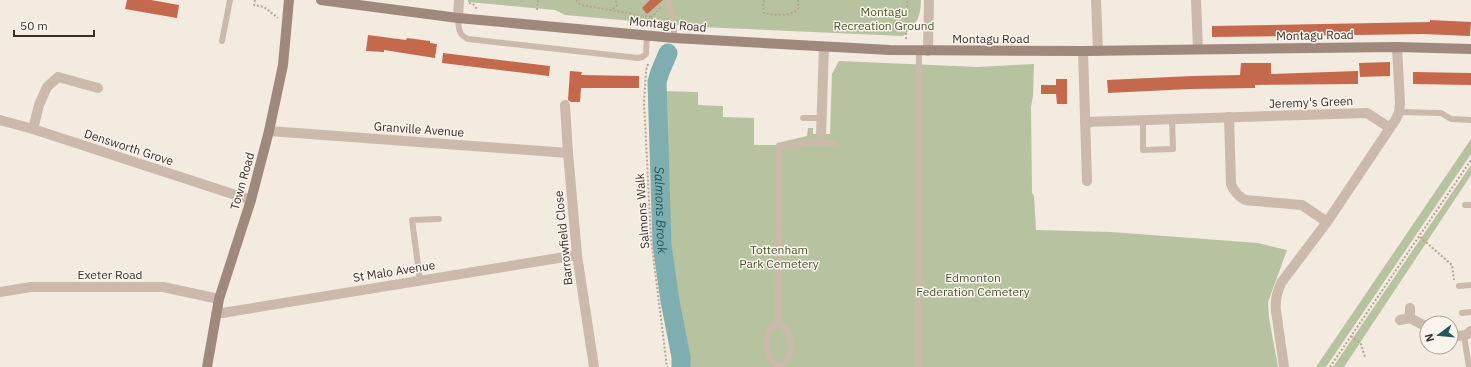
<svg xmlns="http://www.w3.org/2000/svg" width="1471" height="367" font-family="'IBM Plex Sans',sans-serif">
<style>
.green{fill:#b7c2a0}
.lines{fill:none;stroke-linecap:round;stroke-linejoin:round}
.river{stroke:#7faeb0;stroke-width:19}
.building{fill:#c5694c}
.path{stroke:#b7a496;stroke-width:2;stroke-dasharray:2 2;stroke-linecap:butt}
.lane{stroke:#cbbaab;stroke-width:6}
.street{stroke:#cbbaab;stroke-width:10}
.secondary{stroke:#9f897d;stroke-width:10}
.labels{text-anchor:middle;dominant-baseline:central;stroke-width:3;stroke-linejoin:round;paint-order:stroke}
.park-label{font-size:12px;fill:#49582e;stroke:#faf4ed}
.street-label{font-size:12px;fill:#392f2a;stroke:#faf4ed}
.water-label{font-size:13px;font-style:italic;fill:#20575b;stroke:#faf4ed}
</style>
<rect width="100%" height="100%" fill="#f3eae0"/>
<g class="green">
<path d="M468,0H921C920,20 917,23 903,36L700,27L565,15L555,10L468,2Z"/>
<path d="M839,61L978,67L1034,64L1033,96L1031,107L1032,193L1034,196L1036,230L1111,232L1258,243L1287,250L1268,302L1269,318L1278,367H683V356L675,315L665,247L661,91L698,92V105L723,106V117L754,118V145H776L777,143L807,136L808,128H813V134H830L832,74Z"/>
<path d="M1471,139V154L1326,367H1316Z"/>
<path d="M1471,165V175L1344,367H1333Z"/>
</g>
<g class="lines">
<path class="river" id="s1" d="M668,53L660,72L657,82L662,245L670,301L681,357V367"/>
</g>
<g class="building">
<path d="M127,0H151L179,5L177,18L125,9Z"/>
<path d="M650,0H663L647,14L642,8Z"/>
<path d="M1430,20L1471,22L1470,36L1423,34L1212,37V26L1430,22Z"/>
<path d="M368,35L406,40L407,38L430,41V43L437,44L435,58L384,50V52L366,51Z"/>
<path d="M443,53L550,66L549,76L442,63Z"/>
<path d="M1390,62V76L1360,77L1359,63Z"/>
<path d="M1241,63H1271V74L1358,71V84L1255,85V88L1190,89L1108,93L1107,80L1192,76L1240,75Z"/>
<path d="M570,71L582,72L581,75L639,76V88H581L580,102H571L568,100Z"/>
<path d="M1413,72L1471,73V85L1413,84Z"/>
<path d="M1056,79H1067V104H1057L1056,94H1041V85H1056Z"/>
</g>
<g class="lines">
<g class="path">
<path d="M255,0L254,5L264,7L278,18"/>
<path d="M576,0L581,5L652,17"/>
<path d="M764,0L763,7L764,13C774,15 791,17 798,9V0"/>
<path d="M469,3L473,4L477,9"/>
<path d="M613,9L617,5L616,0"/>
<path d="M537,10L538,0"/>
<path d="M647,25L652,17L661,7"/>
<path d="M906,39L907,0"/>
<path d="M648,64L646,71L644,102L651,238L667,367"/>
<path d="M1420,237L1452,265L1454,280"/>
<path d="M1351,336L1361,344L1365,357"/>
<path d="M1330,367L1471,160"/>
</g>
<g class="lane">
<path d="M668,0L674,25V38"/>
<path d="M458,18C459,28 458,35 468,39L638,58L642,57L646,54L647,35"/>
<path d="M222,41L230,0"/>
<path d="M1399,112L1441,113L1451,119L1471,120"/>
<path d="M803,118H822"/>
<path d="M1143,120V150L1173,149L1172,119"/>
<path d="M1465,205H1471"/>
<path d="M420,280L412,220L439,219"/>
<path d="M1459,286L1471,285"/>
<path d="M1462,313L1471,312"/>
<path d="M778,324L779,147L809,142L834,143"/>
<path d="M778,324C795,328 794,365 779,365C765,364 761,327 778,324Z"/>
<path d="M1464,336L1469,367"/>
<path d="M918,367L919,50"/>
</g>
<g class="street">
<path d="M1096,0L1098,51"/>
<path d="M1196,0L1198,49"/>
<path d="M458,18L459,0"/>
<path d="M928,51L929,0"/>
<path d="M1083,51L1087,181"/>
<path d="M565,105L568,153L577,255L594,367"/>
<path d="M1229,117L1231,184C1234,192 1238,196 1245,200L1302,205L1327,222"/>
<path d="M0,120L33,129L251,200"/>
<path d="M1085,122L1367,113L1390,128"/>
<path d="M33,129L39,105L47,87L58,77L98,88"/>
<path d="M269,131L568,153"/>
<path d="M821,134L824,47"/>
<path d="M0,292L31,287H163L219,299"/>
<path d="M1410,308V318"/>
<path d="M216,314L577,255"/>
<path d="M1400,320L1410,318L1427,327"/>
<path d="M1451,337L1466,335L1471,331"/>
<path d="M1284,367L1276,311C1275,300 1277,293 1281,283L1327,222L1396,119L1399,112L1400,103L1397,47"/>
</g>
<g class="secondary">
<path d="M321,0L458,18L674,38L890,50L1083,51L1397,47L1471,49"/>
<path d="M207,367L219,299L251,200L269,131L283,65L289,0"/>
</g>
</g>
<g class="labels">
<g class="park-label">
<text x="884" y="11">Montagu<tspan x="884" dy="14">Recreation Ground</tspan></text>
<text x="779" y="249">Tottenham<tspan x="779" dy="14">Park Cemetery</tspan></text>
<text x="973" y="277">Edmonton<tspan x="973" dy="14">Federation Cemetery</tspan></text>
</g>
<g class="street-label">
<text transform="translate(668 24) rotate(5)">Montagu Road</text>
<text transform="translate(1315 35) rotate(-1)">Montagu Road</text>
<text x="991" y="38">Montagu Road</text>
<text transform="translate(1311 102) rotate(-2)">Jeremy's Green</text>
<text transform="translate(419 129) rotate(4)">Granville Avenue</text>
<text transform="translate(129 147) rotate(18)">Densworth Grove</text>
<text transform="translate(242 181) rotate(-74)">Town Road</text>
<text transform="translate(642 211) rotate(-94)">Salmons Walk</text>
<text transform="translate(563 238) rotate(-96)">Barrowfield Close</text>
<text transform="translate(394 271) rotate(-9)">St Malo Avenue</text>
<text x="110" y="274">Exeter Road</text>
</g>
<g class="water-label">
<text stroke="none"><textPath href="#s1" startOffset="159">Salmons Brook</textPath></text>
</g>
</g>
<g transform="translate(1439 335) rotate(254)"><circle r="19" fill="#faf4ed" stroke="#ada59f"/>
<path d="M0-3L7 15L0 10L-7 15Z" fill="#20575b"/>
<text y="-6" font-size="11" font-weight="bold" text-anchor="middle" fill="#392f2a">N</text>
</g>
<path d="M14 30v6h80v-6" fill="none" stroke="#392f2a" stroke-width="2"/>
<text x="20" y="30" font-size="12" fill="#392f2a" stroke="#faf4ed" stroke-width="3" paint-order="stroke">50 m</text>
</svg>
